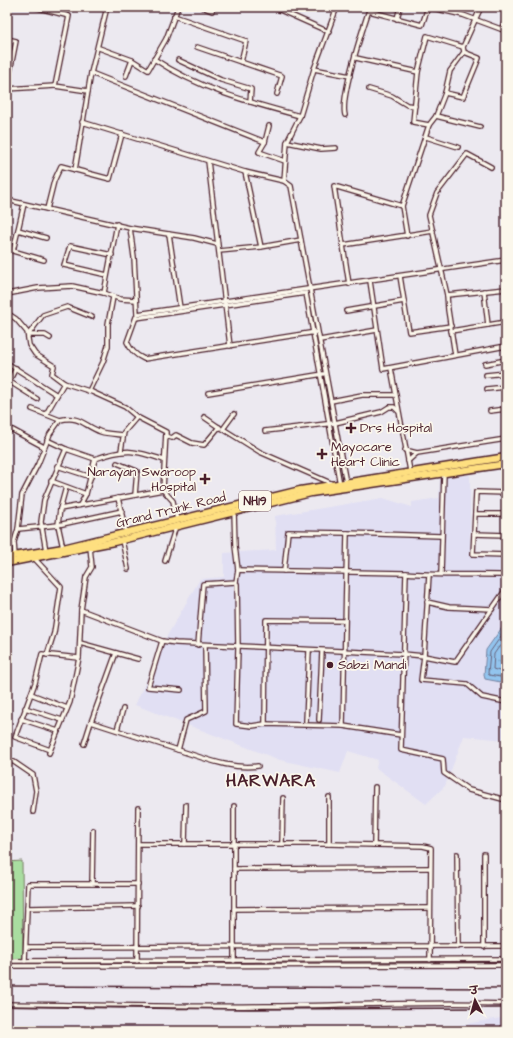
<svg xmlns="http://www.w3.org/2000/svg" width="513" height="1038" font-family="'Architects Daughter','Playpen Sans Deva',sans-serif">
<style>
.built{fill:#e1dff3}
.grass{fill:#a9dda0;stroke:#7a7e66}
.water{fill:url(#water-ripples);stroke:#7582a0}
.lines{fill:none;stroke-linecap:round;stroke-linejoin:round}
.shore{stroke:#676179;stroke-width:1}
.minor-casing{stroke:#4a1f2b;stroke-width:6}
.trunk-casing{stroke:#4a1f2b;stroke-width:9}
.minor{stroke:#fbf7ec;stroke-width:3.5}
.trunk{stroke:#fedf80;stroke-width:6}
.rail{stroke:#4a1f2b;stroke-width:1.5}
.poi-dot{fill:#4a1f2b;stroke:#fbf7ec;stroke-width:1.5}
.labels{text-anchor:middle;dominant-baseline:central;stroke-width:3.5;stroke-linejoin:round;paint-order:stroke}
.shield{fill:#fbf7ec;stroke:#7f6065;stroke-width:1}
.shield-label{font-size:12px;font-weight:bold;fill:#4a1f2b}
.poi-label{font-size:13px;fill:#4a1f2b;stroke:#fbf7ec;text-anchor:start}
.street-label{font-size:13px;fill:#4a1f2b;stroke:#fbf7ec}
.district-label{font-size:17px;font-weight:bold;letter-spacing:1px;fill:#4a1f2b;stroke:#fbf7ec}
</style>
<defs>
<pattern id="water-ripples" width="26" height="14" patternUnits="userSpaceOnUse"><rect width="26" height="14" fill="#92c4ee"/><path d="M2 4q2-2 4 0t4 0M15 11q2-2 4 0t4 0" fill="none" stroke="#7fa8cc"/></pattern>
</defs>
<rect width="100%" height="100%" fill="#ece9f0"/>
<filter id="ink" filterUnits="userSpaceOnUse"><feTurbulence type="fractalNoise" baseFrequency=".025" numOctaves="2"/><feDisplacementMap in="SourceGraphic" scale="8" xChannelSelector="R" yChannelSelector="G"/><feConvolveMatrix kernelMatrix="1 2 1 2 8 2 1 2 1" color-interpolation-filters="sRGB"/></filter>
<g filter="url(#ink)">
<g class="built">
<path d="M470,475V556L506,558V740L464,736L445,786L426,804L376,768L378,760L348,751L340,773L280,760L135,705L167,636L200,579L224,577V553L276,550L275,516L383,498L412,507V502L439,498L440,478Z"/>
<path d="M506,1017V1031H18V1024L432,1030Z"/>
</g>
<path class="grass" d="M22,861L23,966H7V862Z"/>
<path class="water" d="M506,622V683L485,679L484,675L486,650Z"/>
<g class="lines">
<g class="shore">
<path d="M506,629L490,652L488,673L489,675L506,678"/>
<path d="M506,637L494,654L493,669L506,673"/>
</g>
<defs>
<g id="minor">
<path d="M35,7L69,16L55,86L88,91"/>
<path d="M202,7L212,11L213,7"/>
<path d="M273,7L329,32"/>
<path d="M428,7L463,15L506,31"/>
<path d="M369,11L422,25L428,7"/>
<path d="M174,16L246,41L241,62"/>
<path d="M397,19L400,7"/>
<path d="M501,29L506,20"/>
<path d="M7,39L16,41L7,87"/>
<path d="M197,47L282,76L277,94"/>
<path d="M99,48L132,60L148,70L166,39L178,7"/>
<path d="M356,58L418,72"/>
<path d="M154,59C199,89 248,102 300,116"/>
<path d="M178,60L221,80L251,89L250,102"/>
<path d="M314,69L350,76"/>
<path d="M91,73L265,142"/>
<path d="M126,76L132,60"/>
<path d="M7,89L55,86"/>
<path d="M369,89L392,96L407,105L415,106"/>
<path d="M445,93L463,97L479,58L464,52"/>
<path d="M345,115C340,97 363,28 370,7"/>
<path d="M436,116L480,127"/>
<path d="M82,122L245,172L284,181L291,186L346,483"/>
<path d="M429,125L413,122L418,72L427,36L463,47"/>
<path d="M269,126L265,142L259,152L285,161"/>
<path d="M426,137L458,147"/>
<path d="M287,142L321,149L336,148"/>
<path d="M208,161L230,346"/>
<path d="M75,170L91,73L107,7"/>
<path d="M245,172L261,247"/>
<path d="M284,181L287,142L300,116L314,69L337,7"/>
<path d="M7,200L130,228L194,238L217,244"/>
<path d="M24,204L18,230L46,238"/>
<path d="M47,209L54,181L61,166L110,179L122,134"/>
<path d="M130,228L134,257L137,314L506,260"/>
<path d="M18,230L13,251L44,260"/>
<path d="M169,234L180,308"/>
<path d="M407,236L402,206L429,125L436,116L445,93L450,71L464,52L463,47L481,7"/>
<path d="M343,245L433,231"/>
<path d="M219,251L261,247L301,240"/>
<path d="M107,275L64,265L70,246L112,255"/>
<path d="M400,276L409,332L451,326"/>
<path d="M370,281L383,369L506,346"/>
<path d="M349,284L334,186L402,206"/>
<path d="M484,291L488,325"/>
<path d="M104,293L120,299L136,300"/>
<path d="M7,294L38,288L72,286L104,293L117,224"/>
<path d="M447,295L506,289"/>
<path d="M346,311L404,301"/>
<path d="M7,313L16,319L27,332L29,345L35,354L54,366L52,374L64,383"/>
<path d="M136,317L127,342C131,350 135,355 144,359L316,332"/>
<path d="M136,318L306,293L340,485"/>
<path d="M451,331L506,322"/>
<path d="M50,338L45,335H28L43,315L67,307L92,317"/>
<path d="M320,340L377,330"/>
<path d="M455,355L448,310L447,295L429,215L437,193L467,154L491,167"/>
<path d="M7,363L57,395"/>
<path d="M485,364L506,360"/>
<path d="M391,368L410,471"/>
<path d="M486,375L506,373"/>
<path d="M7,380L37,399"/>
<path d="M7,385L16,368"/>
<path d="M487,389L506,387"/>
<path d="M89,391L103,362L108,346V324L113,297"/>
<path d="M208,393L323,374"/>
<path d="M331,401L362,395H395"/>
<path d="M32,409L60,420"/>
<path d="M490,411L506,409"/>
<path d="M46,414L64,383L92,392L125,407L137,417L166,432L163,490L173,501L177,520"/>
<path d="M234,414L223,429L260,452L333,484"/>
<path d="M204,417L220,428"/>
<path d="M7,427L44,447"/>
<path d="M265,431L335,423L381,412L389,407H394L398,411"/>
<path d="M166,436L172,438L176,435L192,443L204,445L219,427"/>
<path d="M47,440L66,449"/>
<path d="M405,450L417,453L408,461"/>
<path d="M121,451L124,432L137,417"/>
<path d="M417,453L506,439"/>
<path d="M117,463L137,471L135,495"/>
<path d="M57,466L91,477"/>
<path d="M51,481L86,494"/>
<path d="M506,493L476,492L473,554L506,555"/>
<path d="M118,498L126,532"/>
<path d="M80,505L86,494L95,459C126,448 134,450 164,460"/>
<path d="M60,509L66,487"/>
<path d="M234,511L235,546L238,570"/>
<path d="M475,514H506"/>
<path d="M18,529L58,525L122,511"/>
<path d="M474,534L506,535"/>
<path d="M122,540L128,569"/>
<path d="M63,548L58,525L60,509L163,490"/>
<path d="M46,551L41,522L44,500L66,449L95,459"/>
<path d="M15,556L14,542L18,529L22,495L38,464L50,434L60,420C80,415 84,426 101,432C107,434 116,434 123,435"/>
<path d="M34,558L61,587L54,633L47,655"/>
<path d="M165,561L176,526"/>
<path d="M284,571L288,532L347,533"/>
<path d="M406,573L401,750L443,759L444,773L469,790L506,800"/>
<path d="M441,574L444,473"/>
<path d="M429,575L424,656L421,680L467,684L482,697L506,702"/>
<path d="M237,584L238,648L236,724L252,726L265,724L343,726"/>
<path d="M427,602L449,607L492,609"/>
<path d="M81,610L162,641L176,643L403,654L424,656L455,662L506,589"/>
<path d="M162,641L148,687L181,690"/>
<path d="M80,643L138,659"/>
<path d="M198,645L203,584L236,582L238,570L406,573C439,576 473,574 506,575"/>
<path d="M116,653L91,722L178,750L186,720L206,711L205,646"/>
<path d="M31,694L67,708"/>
<path d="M25,708L62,720"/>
<path d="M21,719L58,731"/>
<path d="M319,720L322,651"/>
<path d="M306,721L309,651"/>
<path d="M265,724L266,620L344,621"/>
<path d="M117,730L123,709"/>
<path d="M401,735L343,726L347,533L441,536"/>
<path d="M84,744L91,722"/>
<path d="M50,750L15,737L35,683L42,654L79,658"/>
<path d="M178,750C204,758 231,770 258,766"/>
<path d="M49,753L70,702L79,658L81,610L86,577L92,567L90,547"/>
<path d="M7,760L14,762L33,775L36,791L33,812"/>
<path d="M138,844H329V797"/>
<path d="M185,844L186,805"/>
<path d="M282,844L283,798"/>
<path d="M329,844L423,846L431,848L430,960"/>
<path d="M374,845L375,787"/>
<path d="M457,854L458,947"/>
<path d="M484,854V947"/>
<path d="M234,869L430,868"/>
<path d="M92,884L93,830"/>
<path d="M27,908L138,906"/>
<path d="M234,909L430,908"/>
<path d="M26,947L506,946"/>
<path d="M7,961L506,959"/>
<path d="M25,961L28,884H138"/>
<path d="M137,961L138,808"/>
<path d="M234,961V806"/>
<path d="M7,966L506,965"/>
<path d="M7,1004C93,1005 178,1007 264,1006C345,1006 425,1001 506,1004"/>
</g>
<g id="trunk">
<path d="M7,557L63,548L300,490L506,457"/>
<path d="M7,563L114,542L311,493L506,464"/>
</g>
</defs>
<use href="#minor" class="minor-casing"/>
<use href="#trunk" class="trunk-casing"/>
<use href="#minor" class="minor"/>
<use href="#trunk" class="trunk"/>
<g class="rail">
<path d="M7,986L506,988"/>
<path d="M7,1006L250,1009L506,1008"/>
</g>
</g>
</g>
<g class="poi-dot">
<path d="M349 422h4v4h4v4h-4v4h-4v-4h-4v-4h4z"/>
<path d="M320 448h4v4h4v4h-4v4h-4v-4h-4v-4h4z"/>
<path d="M203 473h4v4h4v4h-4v4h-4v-4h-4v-4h4z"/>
<circle cx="330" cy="665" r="4"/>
</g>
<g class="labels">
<rect class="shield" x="239" y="491" width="32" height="20" rx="3"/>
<g class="shield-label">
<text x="255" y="501">NH19</text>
</g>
<g class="poi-label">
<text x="360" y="428">Drs Hospital</text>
<text x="331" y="447">Mayocare<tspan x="331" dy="15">Heart Clinic</tspan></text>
<text x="196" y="472" text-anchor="end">Narayan Swaroop<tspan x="196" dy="15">Hospital</tspan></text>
<text x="338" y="665">Sabzi Mandi</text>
</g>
<g class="street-label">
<text transform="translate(171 510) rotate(-14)">Grand Trunk Road</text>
</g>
<g class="district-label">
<text x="271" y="781">HARWARA</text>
</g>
</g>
<rect width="513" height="1038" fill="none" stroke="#fbf7ec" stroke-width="24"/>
<rect x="12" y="12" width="489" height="1014" fill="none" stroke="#4a1f2b" stroke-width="1.5" filter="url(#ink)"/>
<g transform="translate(475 1000) rotate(354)" stroke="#fbf7ec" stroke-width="3" paint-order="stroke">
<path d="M0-3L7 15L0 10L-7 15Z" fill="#4a1f2b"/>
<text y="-6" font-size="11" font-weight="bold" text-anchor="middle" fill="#4a1f2b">उ</text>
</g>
</svg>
